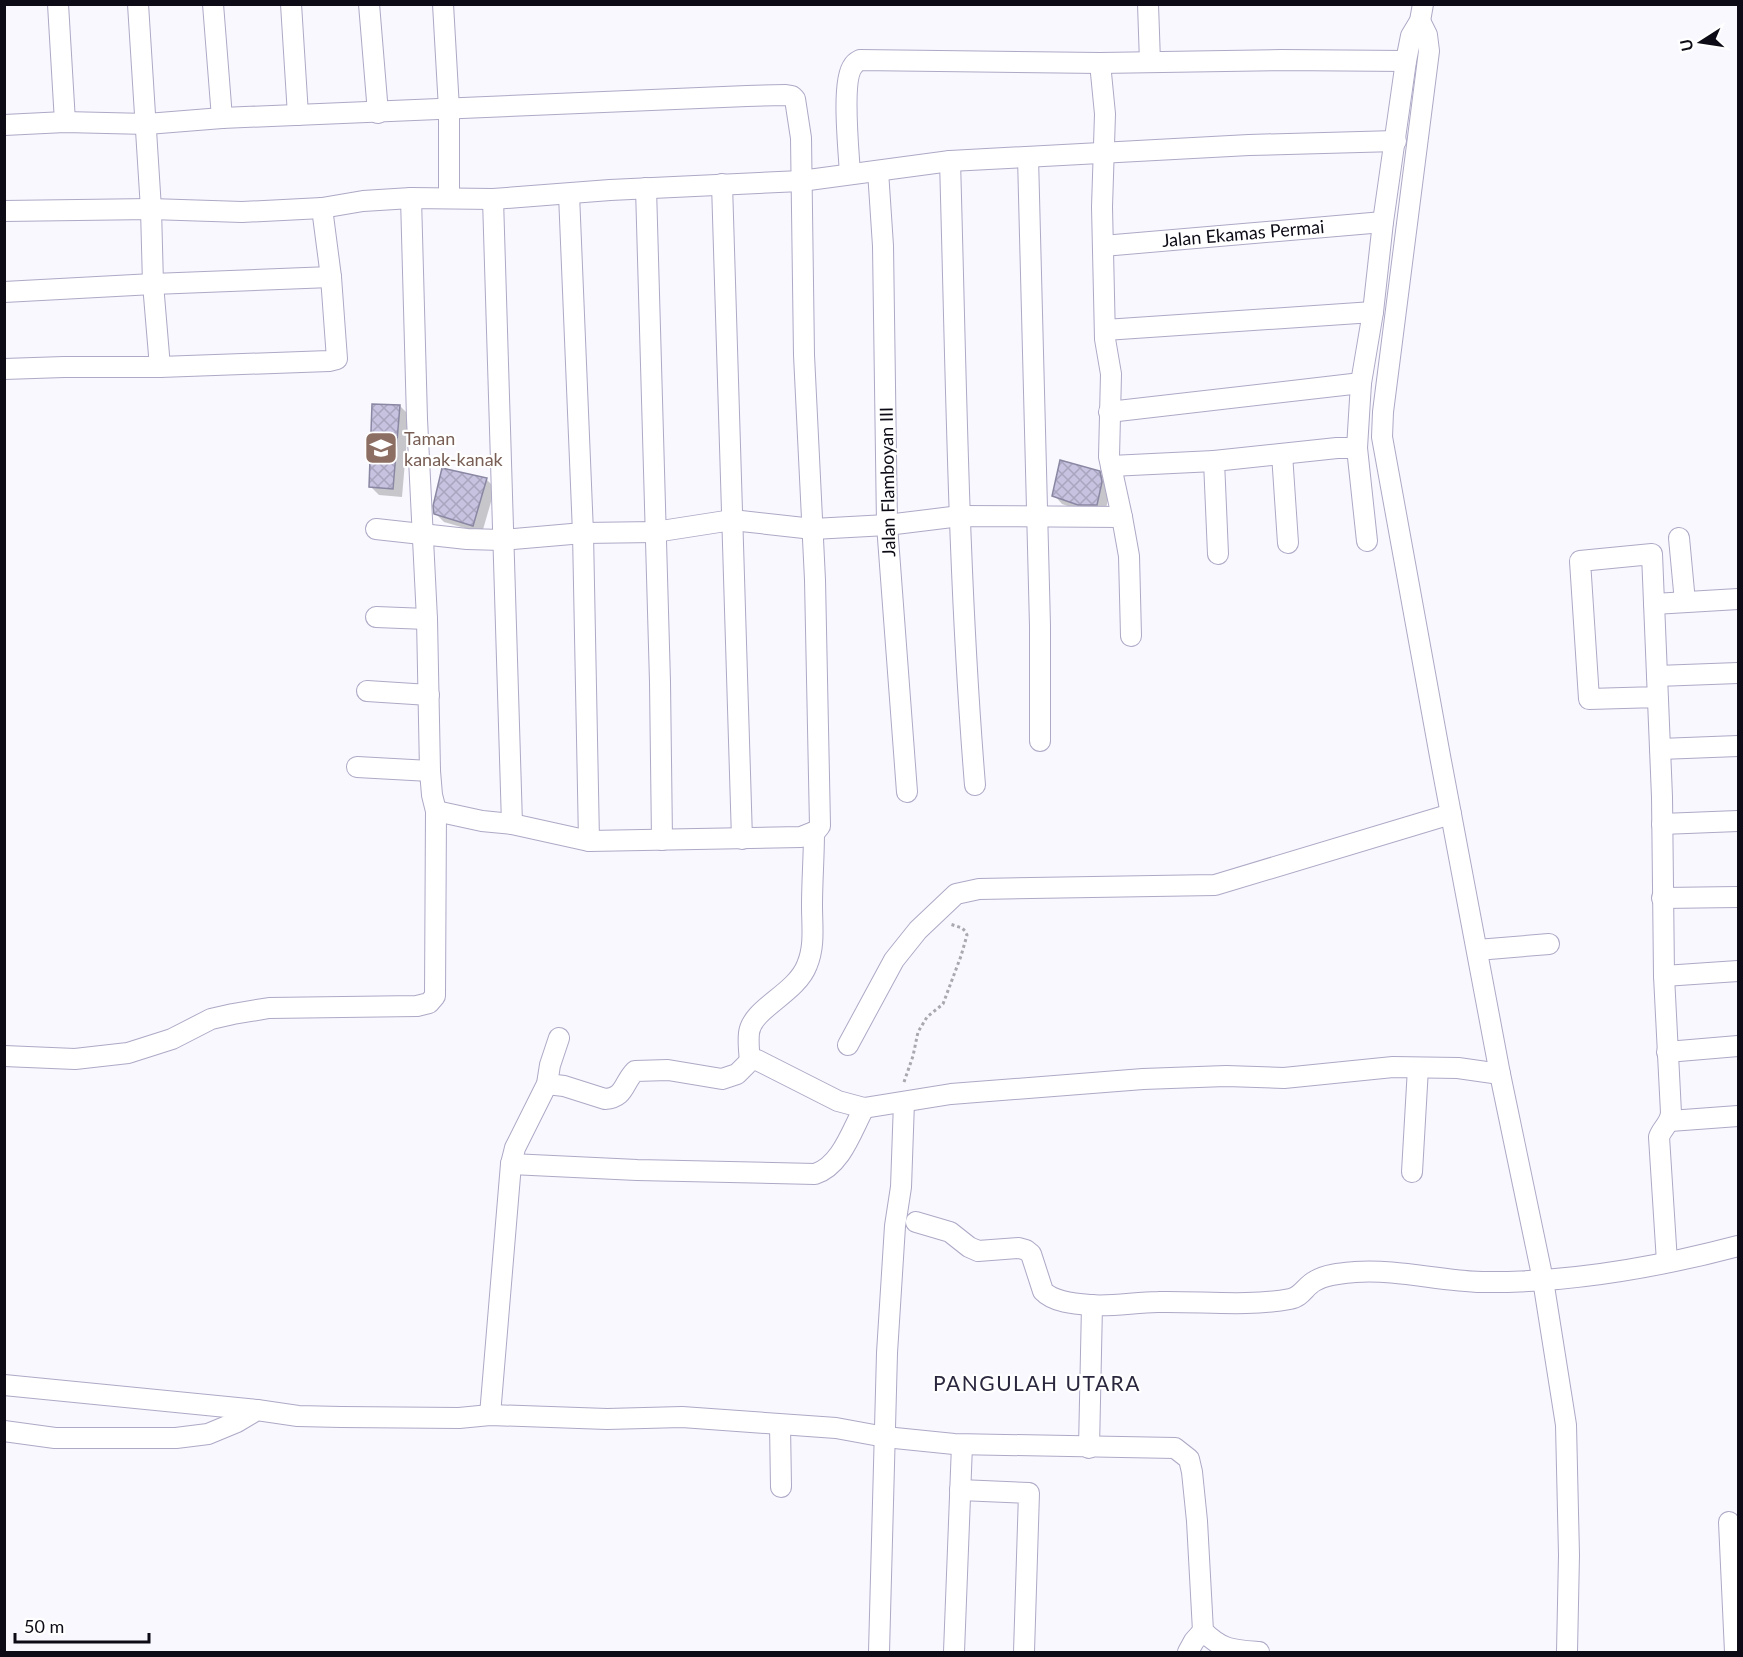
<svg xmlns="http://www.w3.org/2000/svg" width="1743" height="1657" font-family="Lato,sans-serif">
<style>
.shadow{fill:#0003}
.building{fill:url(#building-cross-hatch);stroke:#8a87a3;stroke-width:1.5}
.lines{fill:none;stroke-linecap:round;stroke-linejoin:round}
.minor-casing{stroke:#ada9c6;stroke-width:22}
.path{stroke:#a9a8b0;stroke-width:3;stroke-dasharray:3 3;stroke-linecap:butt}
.minor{stroke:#fff;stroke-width:20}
.labels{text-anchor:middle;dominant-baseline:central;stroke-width:4.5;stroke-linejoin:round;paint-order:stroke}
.street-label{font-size:18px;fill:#0d0b15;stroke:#fff}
.education-label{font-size:18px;fill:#785e54;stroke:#fff;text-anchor:start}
.quarter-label{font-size:21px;letter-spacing:1.5px;fill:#2b273e;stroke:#fff}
</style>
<defs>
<pattern id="building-cross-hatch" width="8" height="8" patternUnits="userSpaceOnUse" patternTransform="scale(1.5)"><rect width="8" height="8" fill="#c6c2e0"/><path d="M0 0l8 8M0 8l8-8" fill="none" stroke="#a9a5bf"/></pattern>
</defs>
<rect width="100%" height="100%" fill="#f8f8fe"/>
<g class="shadow">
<path d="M400,406L409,415L402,497L379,495L370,486Z"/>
<path d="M1099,472L1108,481L1110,491L1105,513H1088L1062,504L1054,495Z"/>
<path d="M486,479L495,488L482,533L444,522L435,513Z"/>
</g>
<g class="building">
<path d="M372,404L400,405L393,489L369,487Z"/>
<path d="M1060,460L1100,471L1102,482L1097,505H1078L1052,496Z"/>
<path d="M442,468L487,478L473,526L434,514L433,506Z"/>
</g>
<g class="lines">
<defs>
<g id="minor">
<path d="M58,4L65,122"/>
<path d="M213,4L222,118"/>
<path d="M291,4L298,115"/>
<path d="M369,4L378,113"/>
<path d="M443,4L449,109V198"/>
<path d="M1148,4L1150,62"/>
<path d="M1420,21L1427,35L1429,51L1383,412L1382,437L1440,756L1500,1074L1543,1280L1566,1425L1569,1555L1567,1652"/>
<path d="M1100,63L1105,114L1102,207L1105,339L1111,374L1109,457L1122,517"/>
<path d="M4,125L65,122L147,124L222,118L747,96L786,95L792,96L795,99L801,138L804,355L815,580L820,826L816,831L801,837L589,841L512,824L482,821L436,811"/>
<path d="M1028,157L1040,626V741"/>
<path d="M950,161C956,369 958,578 975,785"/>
<path d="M878,171L883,246L887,525L907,792"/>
<path d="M850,174C849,153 841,81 853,66C854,64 858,61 860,60L1100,63L1281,60L1406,61"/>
<path d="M722,184L742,839"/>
<path d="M646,188L660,682L662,840"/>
<path d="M569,194L583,533L589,841"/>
<path d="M493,199L512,824"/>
<path d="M4,211L151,209L242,212L322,208L363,201L411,198L493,199L610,190L801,181L950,161L1249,145L1396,141"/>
<path d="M1103,246L1383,222"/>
<path d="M4,292L153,284L331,277"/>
<path d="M1105,330L1373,312"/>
<path d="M160,367L329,361L337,359L331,277L322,208"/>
<path d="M4,369L64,367H160L153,284L151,209L138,4"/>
<path d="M1109,412L1361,383"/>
<path d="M1357,448L1361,383L1373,312L1383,222L1406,61L1411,36L1420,21L1423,4"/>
<path d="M1282,454L1288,543"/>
<path d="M1111,466L1214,461"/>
<path d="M376,529L467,539L502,540L583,533L655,532L732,520L813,529L887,525L960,516L1122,517L1129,556L1131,636"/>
<path d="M1679,538L1685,602"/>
<path d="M1218,554L1214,461L1337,448H1357L1367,541"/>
<path d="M1654,604L1738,599"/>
<path d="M376,617L427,619"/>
<path d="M1657,676L1738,673"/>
<path d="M367,691L429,695"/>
<path d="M1658,697L1589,699L1580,561L1652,554L1662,797L1664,976L1671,1113C1670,1124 1662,1128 1659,1137L1667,1262"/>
<path d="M1660,749L1738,746"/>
<path d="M357,767L430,771"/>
<path d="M1662,824L1738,821"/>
<path d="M1662,898L1738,897"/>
<path d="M1477,950L1549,944"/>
<path d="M1664,976L1738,971"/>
<path d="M848,1045L894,960L918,930L956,894L979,889L1215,885L1451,814"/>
<path d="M1667,1052L1738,1046"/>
<path d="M4,1056L75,1059L128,1053L172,1039L211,1019L233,1014L269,1008L417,1006L429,1003L435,996L436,811L432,795L430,771L427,619L417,419L411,198"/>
<path d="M750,1061C749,1052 748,1042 749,1033C752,1008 796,994 807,965C815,946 812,926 812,906C812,881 814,857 814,832"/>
<path d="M547,1084L564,1086L605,1099C625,1098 623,1083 635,1071L668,1070L722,1079L737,1074L750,1061L757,1060L838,1101L864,1108L951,1094L1143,1079L1226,1076L1284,1078L1393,1067L1458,1068L1500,1074"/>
<path d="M1670,1121L1738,1116"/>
<path d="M511,1164L637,1170L815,1174C841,1166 852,1130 864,1108"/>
<path d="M1412,1172L1418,1068"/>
<path d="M916,1222L950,1232L969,1247L978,1251L1019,1248L1026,1250L1031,1254L1043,1291C1053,1302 1075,1304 1090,1305C1112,1307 1136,1302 1158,1302C1202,1301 1246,1307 1290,1299C1302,1297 1305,1286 1315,1281C1326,1274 1343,1273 1355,1272C1398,1269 1439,1281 1482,1282C1568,1283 1655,1268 1738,1246"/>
<path d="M4,1385L257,1410"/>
<path d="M490,1415L511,1164L515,1148L547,1084L550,1065L559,1038"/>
<path d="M780,1425L781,1487"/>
<path d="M4,1431L55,1438H176L208,1434L237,1422L257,1410L298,1416L341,1417L459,1418L490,1415L607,1419L682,1417L836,1428L885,1437L954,1444L1175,1448L1189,1459L1192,1472L1197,1521L1203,1631C1222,1650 1232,1650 1259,1652"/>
<path d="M1089,1448L1092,1305"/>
<path d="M960,1490L1029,1493L1024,1652"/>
<path d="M1729,1522L1735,1652"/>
<path d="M879,1652L887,1353L895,1226L901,1187L904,1102"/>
<path d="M954,1652L962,1445"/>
<path d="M1188,1652L1194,1641L1203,1631"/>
</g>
</defs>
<use href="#minor" class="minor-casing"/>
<path class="path" d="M904,1082L913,1056L918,1032L927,1017L943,1004L961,956L967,935L965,931L962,928L950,924"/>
<use href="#minor" class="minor"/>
</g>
<defs>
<symbol id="school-square" viewBox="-11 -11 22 22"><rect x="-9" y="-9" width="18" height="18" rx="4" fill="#8d6e63" stroke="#fff"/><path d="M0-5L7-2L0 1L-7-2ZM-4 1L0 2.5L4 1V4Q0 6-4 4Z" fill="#fff"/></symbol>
</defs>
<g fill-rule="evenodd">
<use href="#school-square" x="362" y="429" width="38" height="38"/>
</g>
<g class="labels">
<g class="street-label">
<text transform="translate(1243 233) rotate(-5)">Jalan Ekamas Permai</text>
<text transform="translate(887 482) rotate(-91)">Jalan Flamboyan III</text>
</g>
<g class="education-label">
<text x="404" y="438">Taman<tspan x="404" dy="21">kanak-kanak</tspan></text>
</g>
<g class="quarter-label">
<text x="1037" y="1382">PANGULAH UTARA</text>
</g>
</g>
<rect width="1743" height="1657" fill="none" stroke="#0d0b15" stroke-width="12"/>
<g transform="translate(1701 42) rotate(258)" stroke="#ffffff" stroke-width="4.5" paint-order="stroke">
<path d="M0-4.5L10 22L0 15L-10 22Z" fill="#0d0b15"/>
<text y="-9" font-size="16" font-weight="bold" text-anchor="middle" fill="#0d0b15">U</text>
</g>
<path d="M15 1633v9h134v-9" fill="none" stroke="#0d0b15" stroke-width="3"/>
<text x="24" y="1633" font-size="18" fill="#0d0b15" stroke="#ffffff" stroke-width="4.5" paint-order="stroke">50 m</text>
</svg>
